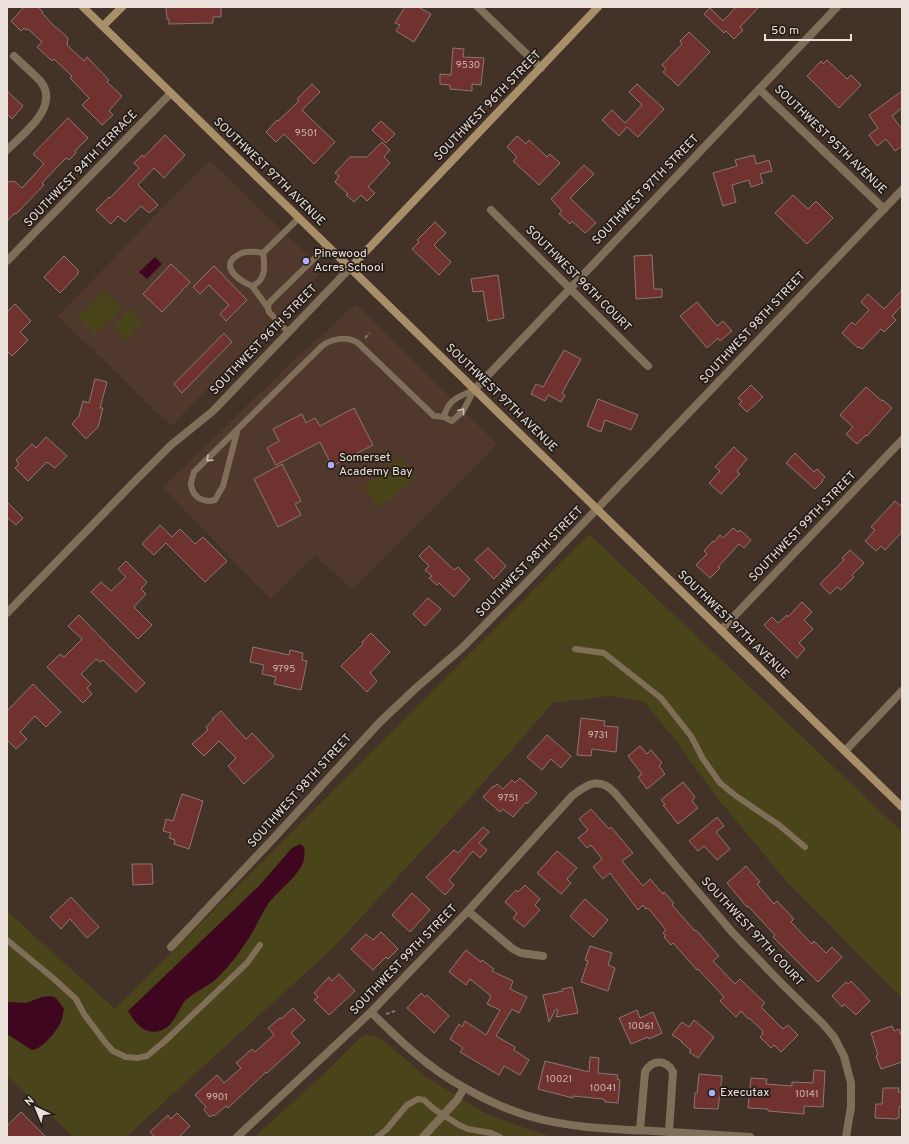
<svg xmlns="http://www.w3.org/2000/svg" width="909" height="1144" font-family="Overpass,sans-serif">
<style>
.built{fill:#50392c}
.green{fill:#4a441a}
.water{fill:#3f061f}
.building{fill:#6f322e;stroke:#8e7673}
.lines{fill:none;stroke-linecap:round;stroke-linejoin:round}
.path{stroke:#82736a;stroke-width:2;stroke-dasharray:4 2;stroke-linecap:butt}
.lane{stroke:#806f58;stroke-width:6}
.street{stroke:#806f58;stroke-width:8}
.secondary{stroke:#a88f6a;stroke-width:8}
.oneway{stroke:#ccbeb3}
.poi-dot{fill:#aeaefa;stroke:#241c17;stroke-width:1.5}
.labels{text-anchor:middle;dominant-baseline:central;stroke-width:3.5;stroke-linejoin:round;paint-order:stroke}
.number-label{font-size:10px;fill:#cdb4af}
.street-label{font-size:12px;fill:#ece0da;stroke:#241c17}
.poi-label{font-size:12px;fill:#ece0da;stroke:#241c17;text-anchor:start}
</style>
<rect width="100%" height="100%" fill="#433228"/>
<g class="built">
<path d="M209,160L319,266L317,277L171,426L58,316Z"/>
<path d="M356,304L497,444L352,590L315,555L271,600L163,487L293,361Z"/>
</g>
<g class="green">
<path d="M104,290L122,309L95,335L77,317Z"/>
<path d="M130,309L143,322L126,340L113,327Z"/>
<path d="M400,458L416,478L379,507L363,487Z"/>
<path d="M589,534L902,832V998L785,880L719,800L673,737L644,702L609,696L553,703L460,809L334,947L126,1137H74L7,1076V911L115,1009Z"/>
<path d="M367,1035L375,1036L385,1042L425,1076L488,1115L552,1137H255L330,1068L362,1036Z"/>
</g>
<g class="water">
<path d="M155,257L162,264L147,279L139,272Z"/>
<path d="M300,844L304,847C305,852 305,859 302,865C296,877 281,889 272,899C263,909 259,922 252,933C242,949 230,966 216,979C206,988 193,992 184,1002C177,1012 174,1025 162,1030C146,1037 135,1023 128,1011L259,886L292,848Z"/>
<path d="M51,996L56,998L64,1009C63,1012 63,1016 62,1019C59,1029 42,1050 32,1050L7,1034V1002L26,1003L42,997Z"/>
</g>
<g class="building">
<path d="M24,7H38L43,12L42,13L56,28V27L68,38L67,45L84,61L87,57L109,80L107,82L122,96L109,111L113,115L102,125L82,105L89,98L70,78L72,76L54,59L52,61L37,47L42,42L28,29L26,30L24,28L21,31L11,21Z"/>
<path d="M166,7H221V17H213V23L169,24V19H167Z"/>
<path d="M405,7H418L431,14L414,42L396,31L400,25L395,23Z"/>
<path d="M736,7H759L740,27L743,30L734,39L726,31L724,33L704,14L710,8L723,21Z"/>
<path d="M689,32L710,52L678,86L663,72L666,69L662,65L682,44L680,41Z"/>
<path d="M453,48L464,49L463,57L484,58L481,85L472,84V91L450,89V85L440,84V74L451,75Z"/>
<path d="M827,60L847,79L851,75L861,85L839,108L807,76L821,61L823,64Z"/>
<path d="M312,84L320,92L302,110L335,142L314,164L284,134L276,142L266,132L277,120L278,121L299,101L297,99Z"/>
<path d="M637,84L664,109L638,137L627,127L619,136L602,120L612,110L625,123L642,105L629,92Z"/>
<path d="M7,91L23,106L12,119L7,114Z"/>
<path d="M902,91V108L892,116L902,129V146L895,151L886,139L877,146L869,135L878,128L869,115Z"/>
<path d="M68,118L88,138L75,151L76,153L69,160L66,158L42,183L44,185L16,214L15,213L7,221V182L14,181L22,188L44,164L33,154Z"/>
<path d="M381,121L395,134L386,143L372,130Z"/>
<path d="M165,135L185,155L164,178L154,168L138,185L158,205L149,213L141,206L125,222L118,216L111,224L96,210L109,197L110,198L139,168L134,163L142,155L144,157Z"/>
<path d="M517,136L526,144L529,140L547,157L550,154L560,163L539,185L513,161L517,157L507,147Z"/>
<path d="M382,142L390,150L384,157L390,163L368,187L375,193L367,201L361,195L354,202L346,195L348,194L335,182L339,176L335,173L350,157H367Z"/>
<path d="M754,155L756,164L769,160L772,171L760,174L763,183L751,187L749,180L732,185L736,202L723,206L713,173L737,166L735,160Z"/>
<path d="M584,165L594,174L570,198L596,223L585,233L572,221L570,224L559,214L562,211L551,199Z"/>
<path d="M793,195L808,209L816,201L833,218L807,244L775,213Z"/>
<path d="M435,222L446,233L434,245L451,262L439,275L412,249L419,242L417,240Z"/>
<path d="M652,255L654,289H662V297L636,299L634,256Z"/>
<path d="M64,256L78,270V274L60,293L44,277Z"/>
<path d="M171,264L190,282L162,312L143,294Z"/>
<path d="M214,266L247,300L226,321L220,314L229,305L209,285L200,294L193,287Z"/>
<path d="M498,275L504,318L488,321L483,291L473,292L471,279Z"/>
<path d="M902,290V305L892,316L896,320L884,332L881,329L862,349L859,347L858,348L842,333L852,322L855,325L869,310L861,302L868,294L884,309Z"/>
<path d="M697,302L717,326L723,321L732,331L720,341L718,338L707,348L680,316Z"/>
<path d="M15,304L31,321L20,332L28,340L12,356L7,351V312Z"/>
<path d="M224,333L232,342L182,393L174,384Z"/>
<path d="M564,350L581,359L562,393L565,395L561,402L548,395L545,401L531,394L536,384L543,387Z"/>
<path d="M95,379L107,382L100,408H103L98,427L86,439L72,424L79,416L83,401L89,403Z"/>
<path d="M751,385L763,397L747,412L739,404L742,401L738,398Z"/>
<path d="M866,387L882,401L883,400L892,408L867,436L866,435L857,444L846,434L853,427L840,415Z"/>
<path d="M598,399L638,415L631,430L605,420L601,432L587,426Z"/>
<path d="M354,408L373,445L332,466L320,442L276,465L267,448L279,441L273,429L302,414L306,423L315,418L320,426Z"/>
<path d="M46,437L67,456L55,468L47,462L28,481L15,468L19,464L16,460L32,444L36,448Z"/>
<path d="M734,447L747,459L737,471L740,474L721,494L709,483L720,471L715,467Z"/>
<path d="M795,453L814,472L817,469L825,477L822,480L823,481L815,489L786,463Z"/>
<path d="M282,464L301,501L295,504L301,515L278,527L254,479Z"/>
<path d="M895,501L902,507V532L885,550L881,546L876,551L865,541L875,530L871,527Z"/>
<path d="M7,502L23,518L16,525L7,517Z"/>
<path d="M160,525L172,537L180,529L195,544L203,537L227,561L205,582L166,543L154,555L142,544Z"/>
<path d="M733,528L738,532L740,530L751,540L744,548L739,544L718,567L720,568L710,578L696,565L707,554L704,551L713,541L714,542L720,535L723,538Z"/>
<path d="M429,546L454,570L458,567L470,579L454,597L439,583L437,585L429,578L432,576L425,570L429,566L419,556Z"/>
<path d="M488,548L506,566L494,579L475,560Z"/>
<path d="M850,550L864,563L852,575L854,577L841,590L837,587L830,594L820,584L844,560L842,558Z"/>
<path d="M126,561L147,582L141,589L146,594L134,607L152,625L138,639L91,592L101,582L111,591L126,577L118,569Z"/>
<path d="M428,598L441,609L425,626L413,614Z"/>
<path d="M802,602L812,612L804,620L813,629L799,643L805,649L797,658L764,625L772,617L778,623L787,615L788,617Z"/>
<path d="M79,615L145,683L136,692L103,660L100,662L96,659L81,674L91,684L87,688L92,694L83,703L47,667L60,654L64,657L82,639L68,626Z"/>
<path d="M371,633L390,652L370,673L377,681L367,692L341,666L363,644L362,642Z"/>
<path d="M253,647L289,655L290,650L303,653L302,660L307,661L301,690L274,684L276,677L262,674L264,665L250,662Z"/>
<path d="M33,684L61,712L46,727L35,716L20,732L27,739L16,749L7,740V711Z"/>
<path d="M221,711L246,739L252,733L274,756L244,784L228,766L236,758L219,741L204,756L192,744L208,730L206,727L213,720L212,719Z"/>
<path d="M581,718L605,721L604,726L618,727L616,752L592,749L591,756L577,755Z"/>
<path d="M547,735L571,756L561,768L551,759L542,770L527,757Z"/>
<path d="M640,746L647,754L651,750L662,763L659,766L665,774L647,789L638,777L642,774L628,756Z"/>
<path d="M520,778L537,793L527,804L526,802L513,817L503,809L500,812L483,797L493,786L494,787L497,784L503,789L512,780L515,783Z"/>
<path d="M683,782L695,797L692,801L698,808L678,824L663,805L665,804L661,800Z"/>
<path d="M182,794L203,801L189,849L174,844L175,840L169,838L171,833L163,831L166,819L173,821Z"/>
<path d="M591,809L609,829L611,827L633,853L622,861L643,886L650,879L663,894L664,892L674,903L672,905L695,931L696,930L719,956L713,961L735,984L740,979L765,1003L761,1007L783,1029L788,1025L798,1035L781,1052L774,1045L771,1048L760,1037L763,1034L762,1033L763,1031L749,1018L748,1019L741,1011L736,1017L720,1001L724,997L698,969L697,970L673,943L671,945L664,937L666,936L663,933L666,930L648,908L646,909L643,905L638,910L610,873L603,879L593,867L602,859L591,845L587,848L578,838L588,830L579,819Z"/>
<path d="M717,817L724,826L716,832L730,849L717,860L704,846L698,851L689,841Z"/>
<path d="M483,827L489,832L479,843L487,850L480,858L473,851L449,880L454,885L445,895L426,877L454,850L458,853Z"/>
<path d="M557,851L577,868L567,879L571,883L561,894L537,873Z"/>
<path d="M132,864H152L153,884L133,885Z"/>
<path d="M746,866L760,882L757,884L774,904L777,901L794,919L791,922L812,944L814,941L826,953L832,947L842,957L818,982L773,937L775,935L748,906L747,907L727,883Z"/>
<path d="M525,885L540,899L535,905L540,910L524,927L513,918L517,913L505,902L516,890L518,892Z"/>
<path d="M412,893L430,910L410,932L392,915Z"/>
<path d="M71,897L99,927L87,938L70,919L61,929L50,917Z"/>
<path d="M585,899L608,920L593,937L570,916Z"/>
<path d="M381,932L398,949L388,959L386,957L373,970L351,949L366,934L373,940Z"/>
<path d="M590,946L612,953L608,965L615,968L608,991L581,982L588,961L585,960Z"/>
<path d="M466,950L481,962L482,960L494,969L492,971L513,981L510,989L527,997L519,1013L512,1009L496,1036L515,1047L514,1050L529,1060L520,1075L504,1066L499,1075L460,1052L463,1048L450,1039L459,1024L462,1027L465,1021L486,1035L500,1010L487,1004L491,996L470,979L466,985L449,972Z"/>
<path d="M339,974L355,991L329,1015L314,1000L318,997L314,993L329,977L332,981Z"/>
<path d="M851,981L870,1001L856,1015L844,1004L842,1007L832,996L846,982L848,984Z"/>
<path d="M572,987L578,1013L556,1017L558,1010L556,1009L549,1022L543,995L563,991L562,989Z"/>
<path d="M421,993L425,997L427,995L449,1016L434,1033L407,1008Z"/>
<path d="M293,1008L305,1020L291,1033L300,1043L267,1073L266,1072L228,1108L226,1106L214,1116L213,1115L210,1117L204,1110L206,1107L195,1095L217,1075L224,1083L241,1068L236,1063L252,1049L255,1052L274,1035L268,1028L280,1018L281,1019Z"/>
<path d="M637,1010L640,1018L653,1012L662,1033L649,1039L648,1037L631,1044L619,1018Z"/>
<path d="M694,1020L714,1037L698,1058L689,1052L691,1050L681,1042L682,1041L672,1035L682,1022L689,1027Z"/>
<path d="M892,1026L894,1031L899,1029L902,1037V1062L881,1069L876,1056L878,1055L871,1033Z"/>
<path d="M590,1057L599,1058L598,1073L618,1075L617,1079L620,1080L618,1103L605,1102V1100L603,1099L573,1096V1098L538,1089L545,1061L589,1072Z"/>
<path d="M814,1070L825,1071L823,1107L804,1106V1114L768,1111V1109L748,1108L751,1078L767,1079L766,1084L792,1086V1082L813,1083Z"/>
<path d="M699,1074L722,1076L718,1109L694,1108L695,1093H697Z"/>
<path d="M883,1088H899L898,1092H902V1107H899V1118H897V1119L875,1118L876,1104H882Z"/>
<path d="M21,1112L46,1137H7V1126Z"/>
<path d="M177,1113L190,1126L179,1137H155L150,1132L168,1115L171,1119Z"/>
</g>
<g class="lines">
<g class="path">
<path d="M365,338L370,333"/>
<path d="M386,1014L395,1011"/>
</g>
<g class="lane">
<path d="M263,253C265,266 266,281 252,286C242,282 220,268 235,257C239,254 243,252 247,252C253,251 258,252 263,253L299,218"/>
<path d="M252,286L268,308"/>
<path d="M288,332L269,312L268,308L269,303L327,246"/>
<path d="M444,417C448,399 459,397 474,390"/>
<path d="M237,432L223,486L215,500C204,503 193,498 191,485C191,481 193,476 194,472L322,346C332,338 348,336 358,343L434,416L444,417L452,421L463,411L474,390"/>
<path d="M575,649L604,653L661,698L691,736L703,759L720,783L736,796L779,825L805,847"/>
<path d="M7,940L53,978L76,999L84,1014L105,1042L113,1051L126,1057L137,1058L147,1056L165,1041L247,963L260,945"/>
<path d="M377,1137L386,1130L407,1105L418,1099L424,1100L434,1109L459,1125L468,1129L491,1133L500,1137"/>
</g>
<g class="street">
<path d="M478,7L541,68"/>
<path d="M759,89L884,209"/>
<path d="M7,150C23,134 60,107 41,82C33,73 23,65 14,56"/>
<path d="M491,210L648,366"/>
<path d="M7,261L171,93"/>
<path d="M474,390L837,7"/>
<path d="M7,613L137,479L171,445L213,411L350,268"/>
<path d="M721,630L902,440"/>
<path d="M845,751L902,691"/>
<path d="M468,911L513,949L521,953L543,956"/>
<path d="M171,947L272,840L379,723L416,688L462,648L526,583L902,190"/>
<path d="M371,1012C399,1040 429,1069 465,1088C484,1099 504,1108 525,1115C568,1128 610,1129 654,1131C686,1133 718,1135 750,1137"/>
<path d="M640,1130L645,1072C652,1059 666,1059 673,1072L669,1132"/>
<path d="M237,1137L371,1012L468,911L572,796C587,784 599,776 615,793L681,872L732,932L782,984L823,1024L834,1037L844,1056L851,1083V1107L846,1137"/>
<path d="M423,1137L457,1100L464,1088"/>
</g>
<g class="secondary">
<path d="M83,7L902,807"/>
<path d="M103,26L122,7"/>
<path d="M350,268L598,7"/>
</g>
</g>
<defs><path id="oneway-chevron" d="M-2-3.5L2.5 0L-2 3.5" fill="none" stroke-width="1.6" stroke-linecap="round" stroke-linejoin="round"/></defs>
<g class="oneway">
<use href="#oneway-chevron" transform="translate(462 411) rotate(-53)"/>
<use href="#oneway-chevron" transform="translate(209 459) rotate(136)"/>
</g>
<g class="poi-dot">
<circle cx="306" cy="261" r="4"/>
<circle cx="331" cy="465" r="4"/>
<circle cx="712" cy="1093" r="4"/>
</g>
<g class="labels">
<g class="number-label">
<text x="468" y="65">9530</text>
<text x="306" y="133">9501</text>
<text x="284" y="669">9795</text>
<text x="598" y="735">9731</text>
<text x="508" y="798">9751</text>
<text x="641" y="1026">10061</text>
<text x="559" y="1079">10021</text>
<text x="603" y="1088">10041</text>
<text x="807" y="1094">10141</text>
<text x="217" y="1097">9901</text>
</g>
<g class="street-label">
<text transform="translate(488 106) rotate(-46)">SOUTHWEST 96TH STREET</text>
<text transform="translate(830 140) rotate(44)">SOUTHWEST 95TH AVENUE</text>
<text transform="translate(81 169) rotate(-46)">SOUTHWEST 94TH TERRACE</text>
<text transform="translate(269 172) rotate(44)">SOUTHWEST 97TH AVENUE</text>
<text transform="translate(646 190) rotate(-46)">SOUTHWEST 97TH STREET</text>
<text transform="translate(578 279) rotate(45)">SOUTHWEST 96TH COURT</text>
<text transform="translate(753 328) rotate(-47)">SOUTHWEST 98TH STREET</text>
<text transform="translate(264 340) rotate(-46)">SOUTHWEST 96TH STREET</text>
<text transform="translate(501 398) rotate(44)">SOUTHWEST 97TH AVENUE</text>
<text transform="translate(803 527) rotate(-46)">SOUTHWEST 99TH STREET</text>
<text transform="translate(530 562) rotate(-46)">SOUTHWEST 98TH STREET</text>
<text transform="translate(733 625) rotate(44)">SOUTHWEST 97TH AVENUE</text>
<text transform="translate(300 791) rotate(-48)">SOUTHWEST 98TH STREET</text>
<text transform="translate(752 932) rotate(47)">SOUTHWEST 97TH COURT</text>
<text transform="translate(404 960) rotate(-46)">SOUTHWEST 99TH STREET</text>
</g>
<g class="poi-label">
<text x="314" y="254">Pinewood<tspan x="314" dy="14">Acres School</tspan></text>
<text x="339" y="458">Somerset<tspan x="339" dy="14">Academy Bay</tspan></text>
<text x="720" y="1093">Executax</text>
</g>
</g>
<rect width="909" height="1144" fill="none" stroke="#ece0da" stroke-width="16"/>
<g transform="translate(36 1108) rotate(316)" stroke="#241c17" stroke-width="3" paint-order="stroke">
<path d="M0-3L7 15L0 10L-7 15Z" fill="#ece0da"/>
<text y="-6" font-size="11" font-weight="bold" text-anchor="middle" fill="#ece0da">N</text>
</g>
<path d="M765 34v6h86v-6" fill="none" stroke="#ece0da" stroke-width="2"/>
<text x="771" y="34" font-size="12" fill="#ece0da" stroke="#241c17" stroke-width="3" paint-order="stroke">50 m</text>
</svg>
